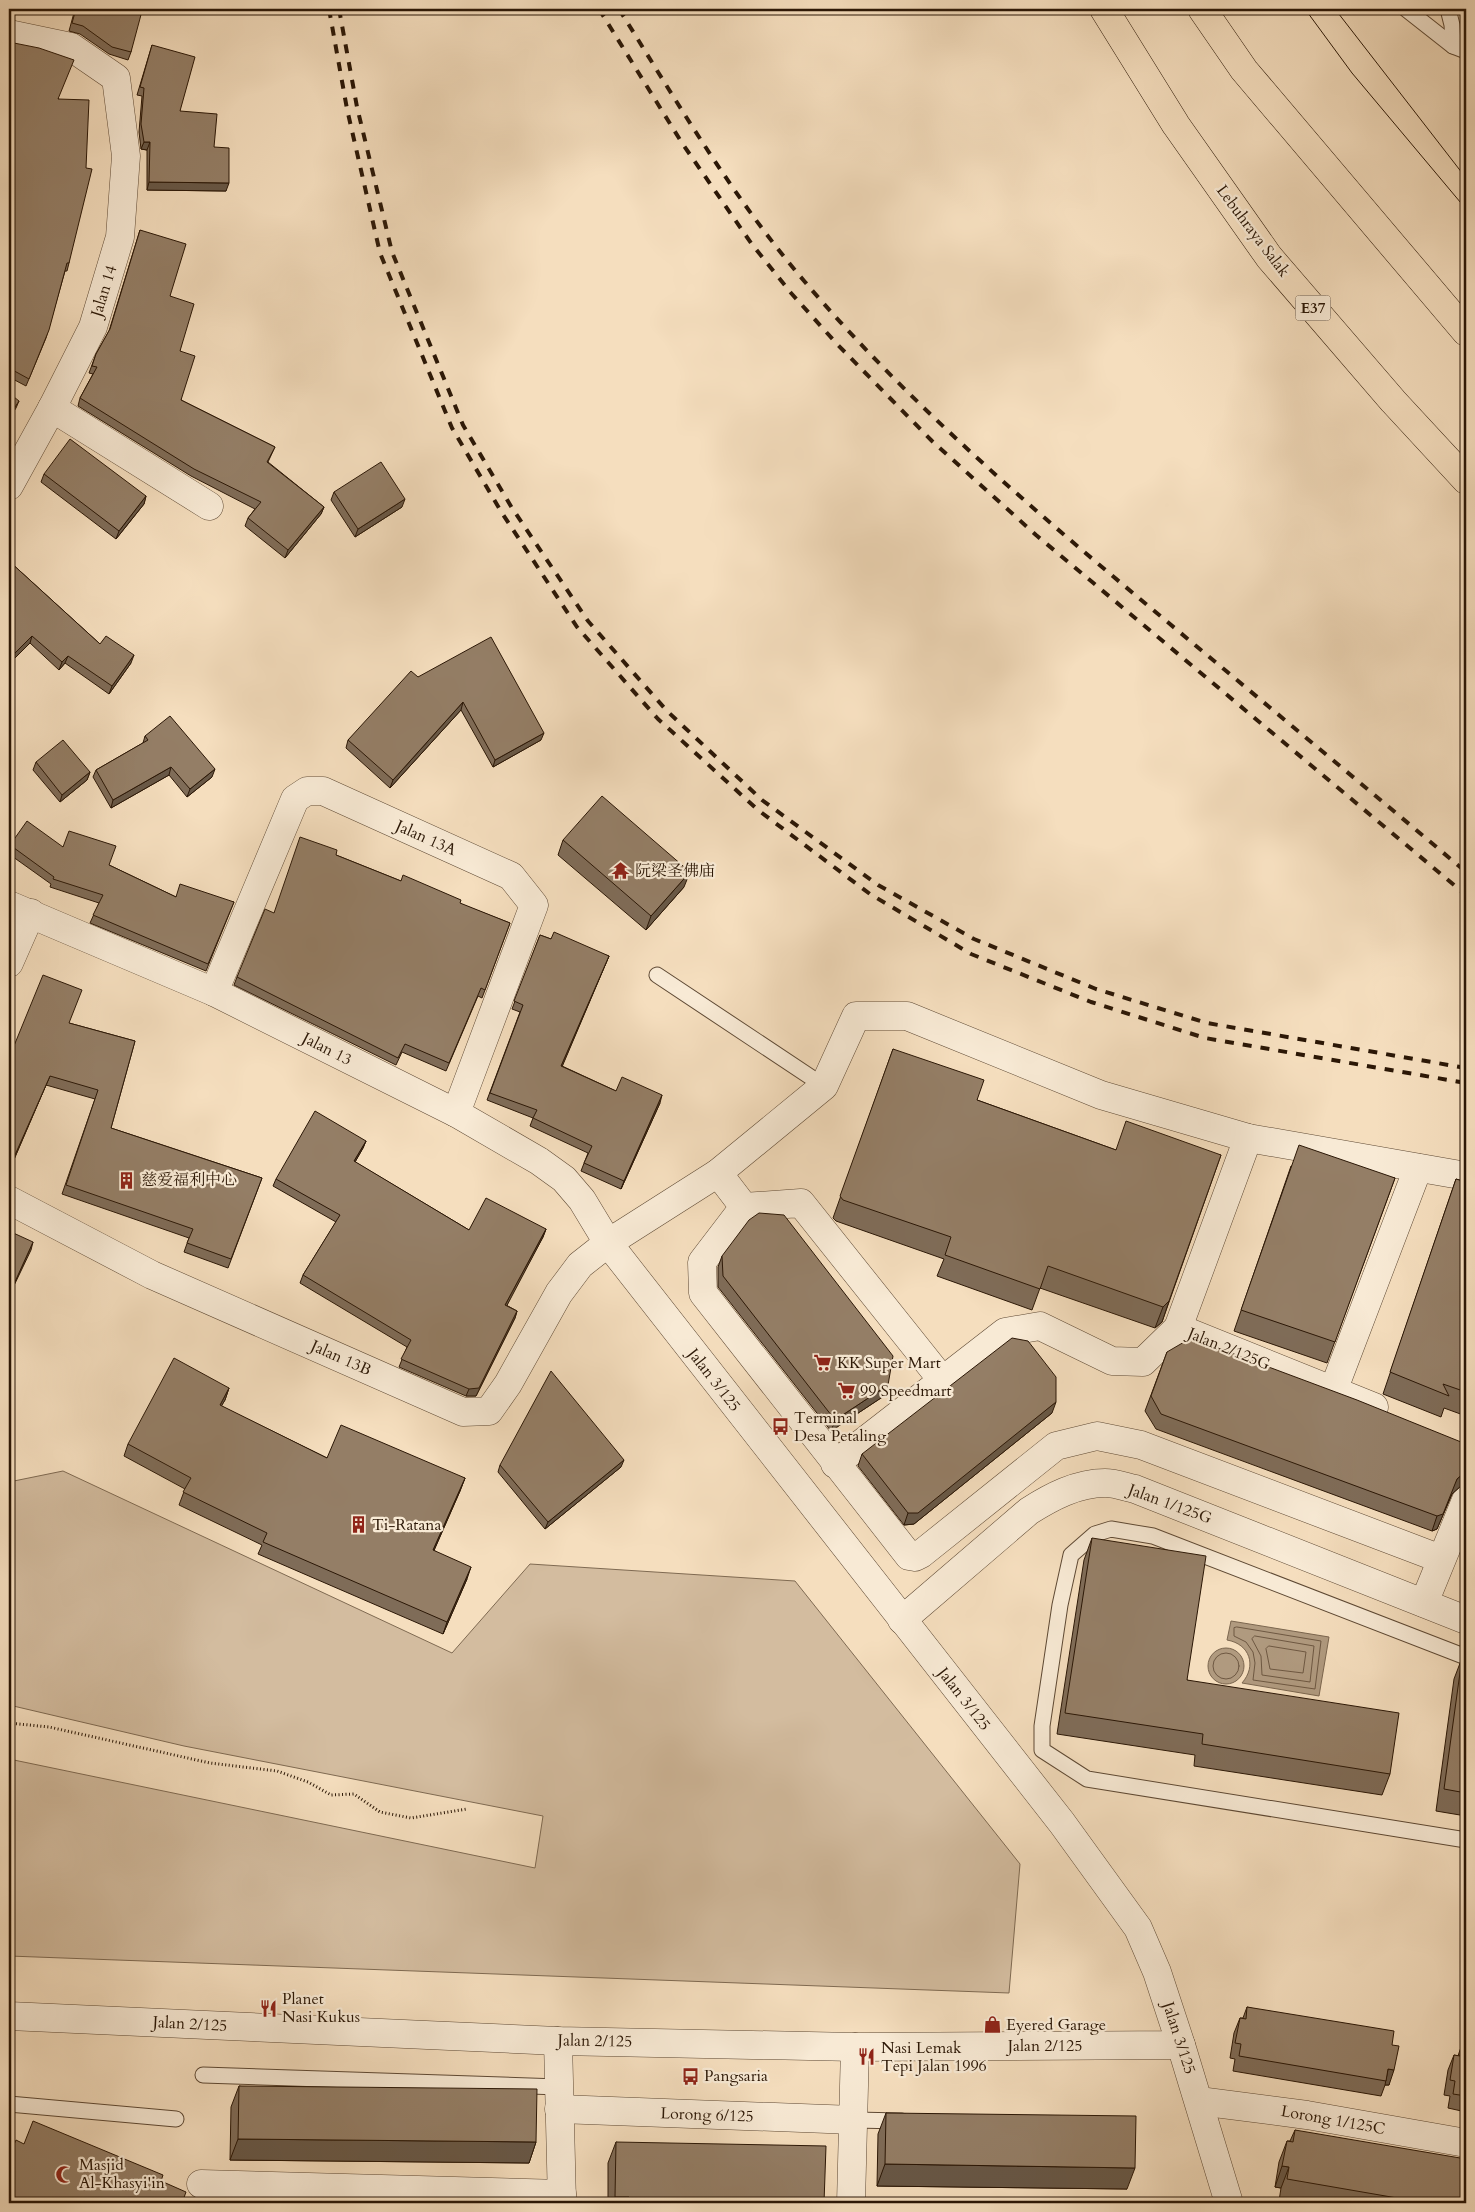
<svg xmlns="http://www.w3.org/2000/svg" width="1475" height="2212" font-family="Cardo,'Noto Serif SC',serif">
<style>
.green{fill:#d3bc9f;stroke:#7f6a52}
.water{fill:#b09a7f;stroke:#7b664f}
.lines{fill:none;stroke-linecap:round;stroke-linejoin:round}
.shore{stroke:#6e5842;stroke-width:1}
.service-casing{stroke:#5e4934;stroke-width:17}
.minor-casing{stroke:#5e4934;stroke-width:29}
.tertiary-casing{stroke:#5e4934;stroke-width:29}
.trunk-casing{stroke:#2b1706;stroke-width:29}
.path{stroke:#2b1706;stroke-width:3;stroke-dasharray:1 2.5;stroke-linecap:butt}
.service{stroke:#f8ead5;stroke-width:15}
.minor{stroke:#f8ead5;stroke-width:28}
.tertiary{stroke:#f8ead5;stroke-width:28}
.trunk{stroke:#f5debe;stroke-width:28}
.tram{stroke:#2b1706;stroke-width:1}
.rail{stroke:#2b1706;stroke-width:4;stroke-dasharray:9 9;stroke-linecap:butt}
.wall{fill:#7f6c58;stroke:#2b1706}
.shaded-wall{fill:#685847;stroke:#2b1706}
.building{fill:#947e66;stroke:#2b1706}
.labels{text-anchor:middle;dominant-baseline:central;stroke-width:4.5;stroke-linejoin:round;paint-order:stroke}
.shield{fill:#f8ead5;stroke:#685644;stroke-width:1}
.shield-label{font-size:15px;font-weight:bold;fill:#2b1706}
.street-label{font-size:16px;fill:#2b1706;stroke:#f8ead5}
.poi-label{font-size:16px;fill:#2b1706;stroke:#f8ead5;text-anchor:start}
</style>
<rect width="100%" height="100%" fill="#f5debe"/>
<filter id="stains"><feTurbulence type="fractalNoise" baseFrequency=".004" numOctaves="4"/><feColorMatrix values="0 0 0 0 .2 0 0 0 0 .09 0 0 0 0 .02 0 0 0 .5 -.17"/></filter>
<radialGradient id="worn" r=".72"><stop offset=".6" stop-color="#630" stop-opacity="0"/><stop offset="1" stop-color="#630" stop-opacity=".3"/></radialGradient>
<path class="green" d="M63,1471L452,1653L530,1564L795,1581L1020,1864L1009,1993L9,1956V1759L535,1868L543,1816L184,1746L9,1705V1482Z"/>
<g class="water">
<path d="M1231,1621L1329,1637L1319,1696L1242,1683C1257,1666 1250,1644 1227,1640Z"/>
<circle cx="1226" cy="1666" r="18"/>
</g>
<g class="lines">
<g class="shore">
<path d="M1237,1627L1321,1641L1315,1689L1253,1680L1255,1663L1253,1652L1246,1642L1234,1636V1628Z"/>
<path d="M1255,1636L1314,1646L1310,1682L1262,1675L1261,1656L1252,1639Z"/>
<path d="M1269,1646L1306,1652L1303,1673L1270,1669L1266,1649Z"/>
<circle cx="1226" cy="1666" r="13"/>
</g>
<defs>
<g id="service">
<path d="M1406,9L1453,46L1466,51"/>
<path d="M1448,9L1452,25L1453,46"/>
<path d="M657,975L824,1086"/>
<path d="M1466,1657L1153,1536L1111,1529L1095,1534L1071,1555L1060,1605L1042,1726V1750L1087,1779L1466,1840"/>
<path d="M203,2075L559,2087"/>
<path d="M9,2104L176,2119"/>
<path d="M854,2120L902,2121"/>
</g>
<g id="minor">
<path d="M9,34L71,47L116,78L126,156L120,237L93,327L52,408L9,486"/>
<path d="M52,408L209,506"/>
<path d="M9,963L31,913"/>
<path d="M214,992L295,799L307,791H323L511,876L534,905L456,1113"/>
<path d="M718,1173L744,1207L801,1203L943,1381"/>
<path d="M9,1200L152,1275L463,1412L489,1411L508,1384L559,1293L580,1265L608,1243L718,1173L824,1086L856,1016H907L1101,1095L1248,1138L1466,1176"/>
<path d="M744,1207L702,1262L703,1293L909,1556L915,1557L921,1554L1056,1446L1097,1436L1141,1445L1441,1559"/>
<path d="M1178,1328L1248,1138"/>
<path d="M1333,1391L1418,1168"/>
<path d="M835,1464L1005,1332L1040,1326L1112,1361L1143,1362L1178,1328L1374,1407"/>
<path d="M1424,1603L1466,1500"/>
<path d="M902,1620L1029,1511C1051,1497 1077,1483 1105,1483C1115,1483 1126,1487 1135,1489L1466,1620"/>
<path d="M558,2041L562,2203"/>
<path d="M1181,2045L1229,2203"/>
<path d="M1199,2101L1307,2115L1466,2143"/>
<path d="M559,2109L854,2120"/>
<path d="M201,2184L562,2194"/>
<path d="M851,2203L855,2047"/>
</g>
<path id="tertiary" d="M9,905L214,992L456,1113L539,1161L564,1179L582,1200L608,1243L1062,1823L1138,1928L1157,1972L1181,2045L855,2047L558,2041L9,2016"/>
<g id="trunk">
<path d="M1104,9L1176,125L1269,257L1393,401L1466,480"/>
<path d="M1202,9L1244,70L1466,332"/>
</g>
</defs>
<use href="#service" class="service-casing"/>
<use href="#minor" class="minor-casing"/>
<use href="#tertiary" class="tertiary-casing"/>
<use href="#trunk" class="trunk-casing"/>
<path class="path" d="M9,1723L49,1727L210,1763L277,1771L308,1782L331,1795L354,1794L380,1812L411,1818L467,1809"/>
<use href="#service" class="service"/>
<use href="#minor" class="minor"/>
<use href="#tertiary" class="tertiary"/>
<use href="#trunk" class="trunk"/>
<g class="tram">
<path d="M1305,9L1352,73L1466,209"/>
<path d="M1335,9L1466,178"/>
</g>
<g class="rail">
<path d="M329,9L347,109L380,253L452,428L502,513L577,627L658,719L758,810L870,894L971,954L1091,1002L1205,1038L1466,1083"/>
<path d="M339,9L357,107L392,252L463,425L512,508L588,621L667,711L762,800L878,885L974,939L1096,989L1207,1023L1466,1068"/>
<path d="M599,9L682,143L751,243L791,293L837,344L932,441L1036,535L1466,895"/>
<path d="M619,9C677,102 733,198 805,282C908,403 1030,507 1152,609C1257,697 1362,784 1466,872"/>
</g>
</g>
<g class="wall">
<path d="M75,9H133L131,52L128,60L109,54L80,34L69,31Z"/>
<path d="M9,42L59,99L69,263L67,271H65L46,338L26,386L9,377V256L10,252H9Z"/>
<path d="M152,45L180,111L214,147L226,191L147,190V150L141,149L139,132L142,96L137,95Z"/>
<path d="M140,230L170,296L180,351L181,400L275,447L268,462L324,507L321,514L285,558L245,526L248,518L255,509L191,476L78,406L80,398L93,374L89,373L96,354L109,331Z"/>
<path d="M44,474L146,496L144,504L116,539L41,482Z"/>
<path d="M334,492L402,507L355,537L331,500Z"/>
<path d="M9,561L100,644L131,663L109,694L65,663L59,670L30,643L9,664Z"/>
<path d="M418,677L541,740L493,767L461,710L390,788L346,748L348,740Z"/>
<path d="M145,736L212,777L187,797L169,775L111,808L93,777L96,770L143,743Z"/>
<path d="M36,762L90,772L87,780L60,802L33,770Z"/>
<path d="M563,840L684,887L646,930L558,855Z"/>
<path d="M10,845L63,847L109,865L176,897L234,902L206,971L90,923L99,903L50,887L51,884L9,854V848Z"/>
<path d="M336,855L401,881L510,923L482,998L478,996L446,1071L402,1052L396,1065L234,985L237,977L274,913Z"/>
<path d="M540,935L551,939L609,956L562,1066L616,1091L660,1103L621,1189L581,1171L588,1153L530,1126L533,1118L487,1100L520,1012L512,1009Z"/>
<path d="M69,1023L135,1041L111,1128L262,1178L228,1268L184,1252L189,1238L62,1194L95,1099L46,1085L9,1171V1058Z"/>
<path d="M893,1049L977,1100L1116,1150L1221,1155L1162,1322L1155,1328L1040,1288L1032,1310L937,1276L944,1259L836,1221L833,1218Z"/>
<path d="M366,1141L363,1148L355,1162L469,1230L546,1229L543,1237L506,1305L517,1311L515,1318L476,1396H466L399,1367L407,1347L300,1283L303,1275L336,1222L273,1186L276,1179Z"/>
<path d="M1291,1166L1395,1178L1327,1363L1234,1331Z"/>
<path d="M1456,1179L1466,1182V1416L1444,1408L1441,1417L1383,1394Z"/>
<path d="M722,1256L888,1385L884,1396L831,1431L718,1287V1267Z"/>
<path d="M1167,1352L1462,1485L1452,1494L1437,1529L1432,1531L1156,1429L1145,1411Z"/>
<path d="M229,1388L225,1400L221,1406L327,1458L465,1478L460,1491L434,1550L467,1579L443,1634L258,1554L262,1545L179,1505L185,1489L124,1456L128,1444Z"/>
<path d="M1052,1413L914,1524L904,1525L858,1466L862,1454Z"/>
<path d="M500,1465L621,1467L545,1529L498,1472Z"/>
<path d="M1092,1538L1187,1680L1390,1774L1382,1795L1194,1766L1195,1755L1057,1734L1084,1560Z"/>
<path d="M1462,1658L1466,1659V1816L1436,1811L1454,1679Z"/>
<path d="M1247,2007L1392,2045L1389,2085H1385L1381,2096L1233,2071L1235,2059L1230,2058L1234,2033L1240,2018H1243Z"/>
<path d="M1462,2044L1466,2045V2112L1448,2108L1450,2096L1444,2095L1448,2070L1454,2055L1458,2056Z"/>
<path d="M239,2086L536,2142L529,2163L230,2160L231,2107Z"/>
<path d="M886,2113L1127,2189L877,2186L878,2134Z"/>
<path d="M1295,2130L1466,2203H1294L1279,2201L1281,2188L1275,2187L1279,2162L1287,2141H1290Z"/>
<path d="M616,2142L824,2203H608V2163Z"/>
</g>
<g class="shaded-wall">
<path d="M144,142H150L147,150L141,149Z"/>
<path d="M149,182L229,183L226,191L147,190Z"/>
<path d="M19,401L16,408L9,419V416Z"/>
<path d="M146,496L144,504L116,539L119,531Z"/>
<path d="M405,499L402,507L355,537L358,529Z"/>
<path d="M324,507L321,514L285,558L288,550Z"/>
<path d="M32,636L30,643L9,664V659Z"/>
<path d="M134,655L131,663L109,694L112,686Z"/>
<path d="M68,656L65,663L59,670L62,662Z"/>
<path d="M463,702L461,710L390,788L393,780Z"/>
<path d="M544,733L541,740L493,767L495,760Z"/>
<path d="M171,767L169,775L111,808L113,800Z"/>
<path d="M215,769L212,777L187,797L190,789Z"/>
<path d="M90,772L87,780L60,802L62,795Z"/>
<path d="M690,872L684,887L646,930L651,916Z"/>
<path d="M609,956L606,963L559,1074L561,1066Z"/>
<path d="M50,1076L46,1085L9,1171L11,1164Z"/>
<path d="M662,1095L660,1103L621,1189L624,1181Z"/>
<path d="M366,1141L363,1148L351,1169L354,1161Z"/>
<path d="M546,1229L543,1237L503,1313L505,1305Z"/>
<path d="M33,1242L31,1250L9,1296V1295Z"/>
<path d="M1169,1301L1162,1322L1155,1328L1163,1307Z"/>
<path d="M517,1311L515,1318L476,1396H466L469,1389Z"/>
<path d="M888,1385L884,1396L831,1431L835,1420Z"/>
<path d="M229,1388L225,1400L215,1417L220,1405Z"/>
<path d="M1056,1402L1052,1413L914,1524L904,1525L908,1513Z"/>
<path d="M624,1460L621,1467L545,1529L548,1522Z"/>
<path d="M1466,1471V1475L1462,1485L1452,1494L1437,1529L1432,1531L1437,1516L1457,1479Z"/>
<path d="M465,1478L460,1491L429,1562L433,1550Z"/>
<path d="M471,1567L467,1579L443,1634L447,1622Z"/>
<path d="M1388,2069L1394,2070L1389,2085H1385Z"/>
<path d="M238,2139L536,2142L529,2163L230,2160Z"/>
<path d="M885,2164L1135,2168L1127,2189L877,2186Z"/>
<path d="M1282,2166L1289,2167L1281,2188L1275,2187Z"/>
<path d="M615,2197H629L627,2203H613Z"/>
</g>
<g class="building">
<path d="M76,9H133L142,11L131,52L112,47L83,26L72,23Z"/>
<path d="M9,42L39,48L74,60L58,99L89,100L86,168L92,169L69,263H67L49,330L29,379L9,368V259L13,245L9,243Z"/>
<path d="M152,45L195,57L180,111L217,114L214,147L229,148V183L149,182L150,142H144L141,124L144,88L140,87Z"/>
<path d="M140,230L186,244L170,296L194,304L180,351L195,356L181,400L275,447L267,462L324,507L288,550L248,518L261,502L194,469L80,398L97,367L92,366L96,354L110,329Z"/>
<path d="M9,393L19,401L9,416Z"/>
<path d="M70,439L146,496L119,531L44,474Z"/>
<path d="M381,462L405,499L358,529L334,492Z"/>
<path d="M9,561L100,644L106,636L134,655L112,686L68,656L62,662L32,636L9,659Z"/>
<path d="M491,637L544,733L495,760L463,702L393,780L348,740L411,671L418,677Z"/>
<path d="M170,716L215,769L190,789L171,767L113,800L96,770L148,740L145,736Z"/>
<path d="M63,740L90,772L62,795L36,762Z"/>
<path d="M602,796L690,872L651,916L563,840Z"/>
<path d="M27,821L63,847L69,831L116,846L109,865L176,897L180,884L234,902L208,964L93,915L103,895L53,879L54,877L10,845Z"/>
<path d="M300,837L337,850L336,855L401,881L403,875L461,900L460,903L510,923L485,990L481,988L449,1063L405,1044L398,1058L237,977L265,909L274,913Z"/>
<path d="M554,932L609,956L561,1066L616,1091L622,1077L662,1095L624,1181L584,1163L592,1146L533,1118L537,1110L490,1093L523,1005L514,1001L540,935L551,939Z"/>
<path d="M43,975L82,990L69,1023L135,1041L111,1128L262,1178L231,1259L187,1243L193,1229L66,1185L98,1090L50,1076L11,1164L9,1163V1058Z"/>
<path d="M893,1049L984,1080L977,1100L1116,1150L1126,1121L1221,1155L1169,1301L1163,1307L1048,1266L1040,1289L945,1255L951,1237L843,1200L840,1196Z"/>
<path d="M315,1111L366,1141L354,1161L469,1230L486,1198L546,1229L505,1305L517,1311L479,1388L469,1389L401,1359L411,1340L303,1275L340,1215L276,1179Z"/>
<path d="M1299,1145L1395,1178L1335,1342L1241,1310Z"/>
<path d="M1456,1179L1466,1182V1392L1443,1384L1449,1396L1390,1372Z"/>
<path d="M759,1213L784,1215L893,1356L888,1385L835,1420L723,1276L722,1256L749,1220Z"/>
<path d="M9,1231L33,1242L9,1295Z"/>
<path d="M1012,1338L1028,1341L1056,1377V1402L918,1513H908L862,1454Z"/>
<path d="M1191,1338L1357,1400L1466,1444V1471L1457,1479L1443,1514L1437,1516L1161,1414L1151,1396L1167,1352Z"/>
<path d="M174,1358L229,1388L220,1405L327,1458L341,1425L465,1478L433,1550L471,1567L447,1622L263,1542L267,1533L183,1492L191,1478L128,1444Z"/>
<path d="M551,1371L624,1460L548,1522L500,1465Z"/>
<path d="M1092,1538L1206,1556L1187,1680L1399,1713L1390,1774L1202,1744L1203,1734L1065,1713Z"/>
<path d="M1462,1658L1466,1659V1793L1444,1789Z"/>
<path d="M1247,2007L1394,2031L1392,2045L1399,2046L1394,2070L1388,2069L1386,2081L1239,2056L1241,2044L1235,2043L1240,2018L1246,2019Z"/>
<path d="M1462,2044L1466,2045V2096L1453,2094L1455,2081L1450,2080L1454,2055L1460,2056Z"/>
<path d="M239,2086L537,2089L536,2142L238,2139Z"/>
<path d="M886,2113L1136,2116L1135,2168L885,2164Z"/>
<path d="M33,2121L163,2175L161,2181L186,2192L182,2203H9V2156L16,2140L24,2144Z"/>
<path d="M1295,2130L1466,2159V2203H1426L1287,2179L1289,2167L1282,2166L1287,2141L1293,2142Z"/>
<path d="M616,2142L826,2146L824,2203H629V2197H615Z"/>
<path d="M234,2202L296,2203H234Z"/>
</g>
<defs>
<symbol id="temple-bare" viewBox="-9 -9 18 18"><path d="M0-6L5-2H3V0L6.5 2.5H4V6H1.5V3h-3V6H-4V2.5H-6.5L-3 0V-2H-5Z" fill="#8f2418" stroke="#f8ead5" stroke-width="2.5" paint-order="stroke"/></symbol>
<symbol id="building-bare" viewBox="-9 -9 18 18"><path d="M-4-6H4V6H1V3H-1V6H-4ZM-2.5-4.3h1.7v1.8h-1.7ZM.8-4.3h1.7v1.8H.8ZM-2.5-1h1.7V.8h-1.7ZM.8-1h1.7V.8H.8Z" fill="#8f2418" stroke="#f8ead5" stroke-width="2.5" paint-order="stroke"/></symbol>
<symbol id="supermarket-bare" viewBox="-9 -9 18 18"><path d="M-6-5.5h2.5l.6 2H6L4.5 2H-2.5L-4.4-4H-6ZM-1.5 3.2a1.3 1.3 0 1 0 .1 0ZM3 3.2a1.3 1.3 0 1 0 .1 0Z" fill="#8f2418" stroke="#f8ead5" stroke-width="2.5" paint-order="stroke"/></symbol>
<symbol id="bus-bare" viewBox="-9 -9 18 18"><path d="M-5-6H5V4H4V6H2V4H-2V6H-4V4H-5ZM-3.5-4V0h7V-4ZM-3.5 1.2v1.5H-2V1.2ZM2 1.2v1.5H3.5V1.2Z" fill="#8f2418" stroke="#f8ead5" stroke-width="2.5" paint-order="stroke"/></symbol>
<symbol id="restaurant-bare" viewBox="-9 -9 18 18"><path d="M-5-6h1v4h1v-4h1v4h1v-4h1v5L-1.5 .5V6h-2V.5L-5-1ZM5-6V6H3V1.5H1.5Q1.5-4 5-6Z" fill="#8f2418" stroke="#f8ead5" stroke-width="2.5" paint-order="stroke"/></symbol>
<symbol id="shop-bare" viewBox="-9 -9 18 18"><path d="M-5-2.5h2.3a2.7 3.5 0 0 1 5.4 0H5L5.5 6h-11ZM-1.5-2.5h3a1.5 2.3 0 0 0-3 0Z" fill="#8f2418" stroke="#f8ead5" stroke-width="2.5" paint-order="stroke"/></symbol>
<symbol id="mosque-bare" viewBox="-9 -9 18 18"><path d="M3.5-4.9A6 6 0 1 0 3.5 4.9A5 5 0 1 1 3.5-4.9Z" fill="#8f2418" stroke="#f8ead5" stroke-width="2.5" paint-order="stroke"/></symbol>
</defs>
<g fill-rule="evenodd">
<use href="#temple-bare" x="608" y="858" width="25" height="25"/>
<use href="#building-bare" x="114" y="1168" width="25" height="25"/>
<use href="#supermarket-bare" x="810" y="1350" width="25" height="25"/>
<use href="#supermarket-bare" x="834" y="1378" width="25" height="25"/>
<use href="#bus-bare" x="768" y="1414" width="25" height="25"/>
<use href="#building-bare" x="346" y="1512" width="25" height="25"/>
<use href="#restaurant-bare" x="256" y="1996" width="25" height="25"/>
<use href="#shop-bare" x="980" y="2012" width="25" height="25"/>
<use href="#restaurant-bare" x="854" y="2044" width="25" height="25"/>
<use href="#bus-bare" x="678" y="2064" width="25" height="25"/>
<use href="#mosque-bare" x="52" y="2162" width="25" height="25"/>
</g>
<g class="labels">
<rect class="shield" x="1295.5" y="295.5" width="35" height="25" rx="4"/>
<g class="shield-label">
<text x="1313" y="308">E37</text>
</g>
<g class="street-label">
<text transform="translate(1253 231) rotate(53)">Lebuhraya Salak</text>
<text transform="translate(104 291) rotate(-73)">Jalan 14</text>
<text transform="translate(426 838) rotate(24)">Jalan 13A</text>
<text transform="translate(327 1049) rotate(27)">Jalan 13</text>
<text transform="translate(1229 1349) rotate(22)">Jalan 2/125G</text>
<text transform="translate(341 1358) rotate(24)">Jalan 13B</text>
<text transform="translate(714 1380) rotate(52)">Jalan 3/125</text>
<text transform="translate(1170 1504) rotate(20)">Jalan 1/125G</text>
<text transform="translate(964 1699) rotate(52)">Jalan 3/125</text>
<text transform="translate(190 2024) rotate(3)">Jalan 2/125</text>
<text transform="translate(1179 2038) rotate(72)">Jalan 3/125</text>
<text transform="translate(595 2041) rotate(1)">Jalan 2/125</text>
<text x="1045" y="2046">Jalan 2/125</text>
<text transform="translate(707 2115) rotate(2)">Lorong 6/125</text>
<text transform="translate(1333 2120) rotate(10)">Lorong 1/125C</text>
</g>
<g class="poi-label">
<text x="635" y="871">阮梁圣佛庙</text>
<text x="141" y="1180">慈爱福利中心</text>
<text x="837" y="1363">KK Super Mart</text>
<text x="860" y="1391">99 Speedmart</text>
<text x="794" y="1418">Terminal<tspan x="794" dy="18">Desa Petaling</tspan></text>
<text x="372" y="1525">Ti-Ratana</text>
<text x="282" y="1999">Planet<tspan x="282" dy="18">Nasi Kukus</tspan></text>
<text x="1006" y="2025">Eyered Garage</text>
<text x="881" y="2048">Nasi Lemak<tspan x="881" dy="18">Tepi Jalan 1996</tspan></text>
<text x="704" y="2076">Pangsaria</text>
<text x="79" y="2165">Masjid<tspan x="79" dy="18">Al-Khasyi'in</tspan></text>
</g>
</g>
<rect width="1475" height="2212" fill="none" stroke="#f5debe" stroke-width="30"/>
<rect x="10" y="10" width="1455" height="2192" fill="none" stroke="#2b1706" stroke-width="2.5"/>
<rect x="15" y="15" width="1445" height="2182" fill="none" stroke="#2b1706"/>
<rect width="100%" height="100%" filter="url(#stains)"/>
<rect width="100%" height="100%" fill="url(#worn)"/>
</svg>
